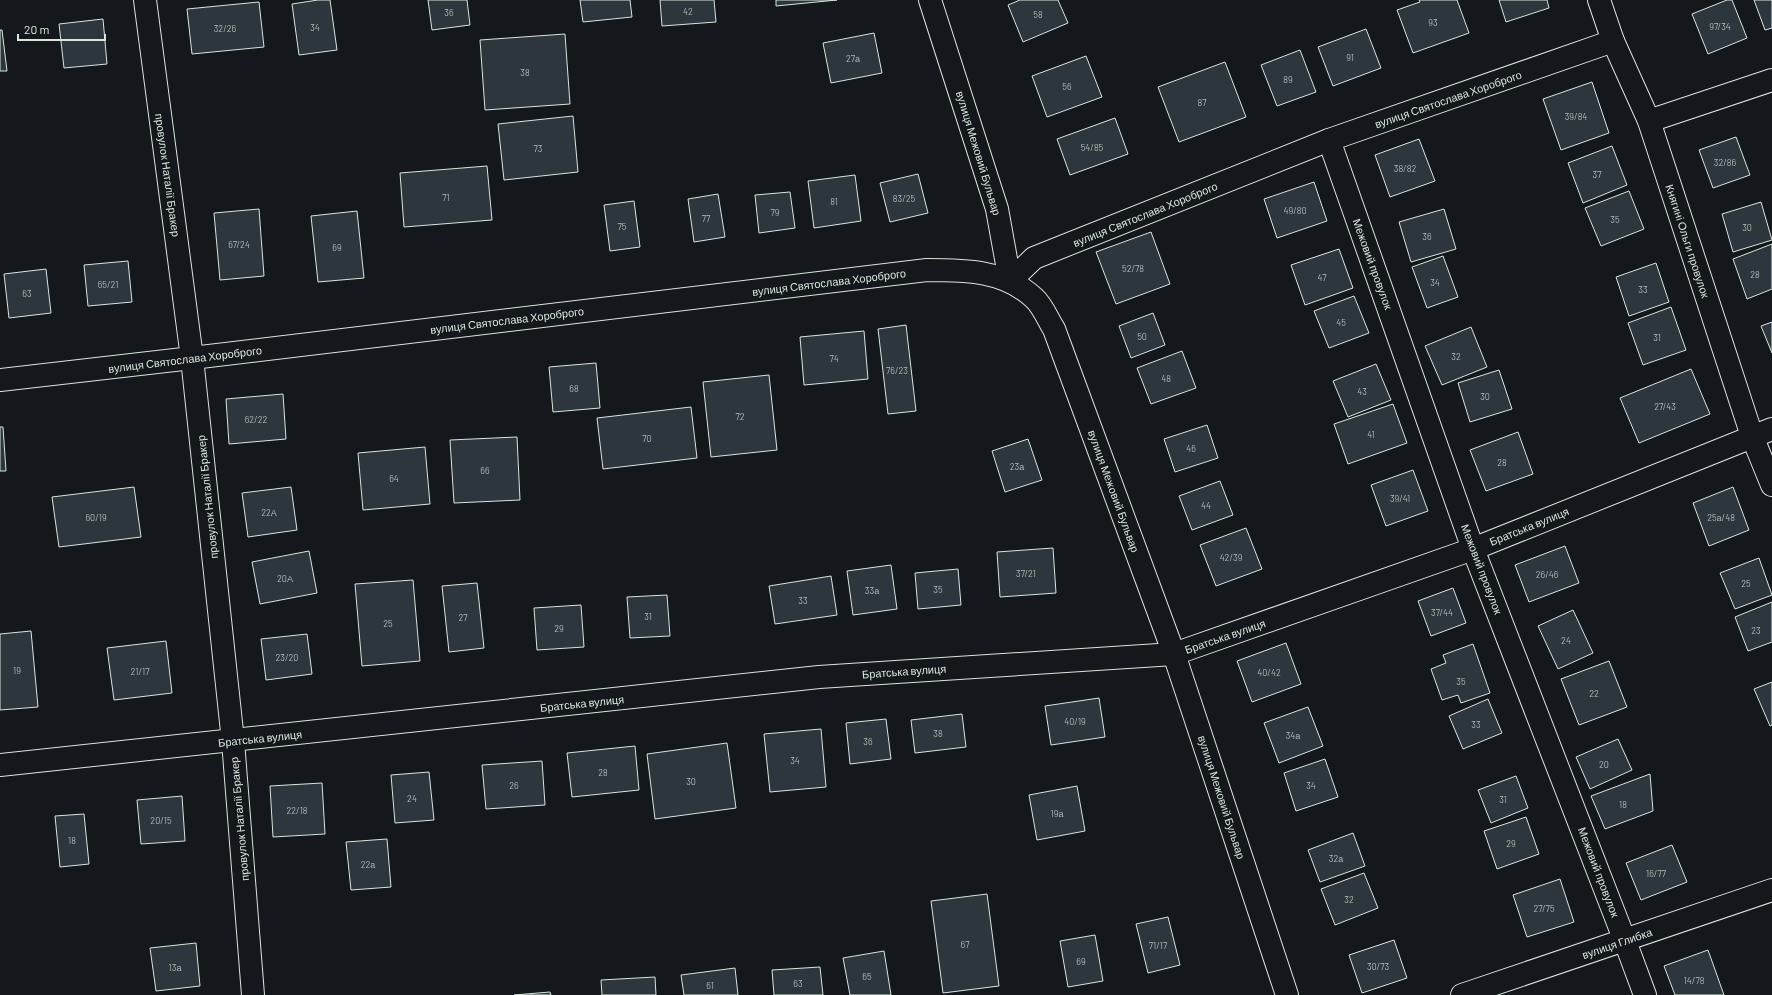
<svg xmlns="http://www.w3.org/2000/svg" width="1772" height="995" font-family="Barlow,sans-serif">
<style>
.building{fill:#2c363c;stroke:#d8e6dc}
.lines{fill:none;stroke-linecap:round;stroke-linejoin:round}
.street-casing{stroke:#d8e6dc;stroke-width:24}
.secondary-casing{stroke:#d8e6dc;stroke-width:24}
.street{stroke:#14181c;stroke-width:22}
.secondary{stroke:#14181c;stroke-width:22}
.labels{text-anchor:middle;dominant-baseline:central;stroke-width:3;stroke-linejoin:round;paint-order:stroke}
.number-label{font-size:9px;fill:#adbab4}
.street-label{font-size:11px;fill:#d8e6dc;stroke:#14181c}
</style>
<rect width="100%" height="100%" fill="#14181c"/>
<g class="building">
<path d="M318,0H330L337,50L299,55L292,4Z"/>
<path d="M428,0H467L470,25L432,30Z"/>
<path d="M580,0H630L632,17L583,22Z"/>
<path d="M660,0H714L716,22L662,26Z"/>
<path d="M776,0H837L776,6Z"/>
<path d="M1020,0H1058L1068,23L1023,42L1008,5Z"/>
<path d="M1419,0H1457L1469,33L1413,53L1397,10L1420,2Z"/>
<path d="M1499,0H1547L1549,8L1506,22Z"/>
<path d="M1727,0H1732L1747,38L1708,54L1692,14Z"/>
<path d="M1754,0H1772V28L1765,30Z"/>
<path d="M259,2L264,47L192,54L187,9Z"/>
<path d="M103,19L107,64L64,68L59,24Z"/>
<path d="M1366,29L1381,68L1333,86L1318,47Z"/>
<path d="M0,30H2L7,71H0Z"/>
<path d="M874,33L882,73L831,83L823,43Z"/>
<path d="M565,34L570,104L485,110L480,40Z"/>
<path d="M1300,50L1316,92L1277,106L1261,65Z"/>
<path d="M1086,56L1102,97L1047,117L1032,76Z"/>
<path d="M1225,62L1246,117L1179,142L1158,87Z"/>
<path d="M1592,82L1609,133L1561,150L1543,99Z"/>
<path d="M573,116L578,172L504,180L498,124Z"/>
<path d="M1115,118L1128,154L1070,175L1057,139Z"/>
<path d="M1736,137L1750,175L1713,188L1699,150Z"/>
<path d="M1419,139L1435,181L1390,197L1375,155Z"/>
<path d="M1612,146L1627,185L1583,203L1568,163Z"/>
<path d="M487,166L492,220L404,227L400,173Z"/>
<path d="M918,174L928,213L890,222L880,183Z"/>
<path d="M855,175L861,221L814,228L808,181Z"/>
<path d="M1314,182L1327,221L1277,238L1264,199Z"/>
<path d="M1629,191L1644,229L1601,246L1585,208Z"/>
<path d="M790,192L795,228L759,233L755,195Z"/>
<path d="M718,194L725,237L694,242L688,199Z"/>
<path d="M634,201L640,247L610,251L604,205Z"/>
<path d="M1761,202L1772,240L1733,252L1722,214Z"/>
<path d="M259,209L264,276L220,280L214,213Z"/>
<path d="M1444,209L1456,249L1411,262L1399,222Z"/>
<path d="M357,211L364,278L318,282L311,216Z"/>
<path d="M1151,232L1170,284L1116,304L1096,252Z"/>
<path d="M1772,244V289L1747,299L1733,259Z"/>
<path d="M1339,249L1353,288L1305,305L1291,265Z"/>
<path d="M1443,256L1458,297L1427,308L1412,267Z"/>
<path d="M128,261L132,302L88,306L84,265Z"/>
<path d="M1656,263L1669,302L1629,316L1616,277Z"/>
<path d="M46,269L51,313L9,318L4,274Z"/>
<path d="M1354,296L1369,333L1329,348L1314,311Z"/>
<path d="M1671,307L1686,350L1643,365L1628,323Z"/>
<path d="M1153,313L1165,345L1131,358L1119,326Z"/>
<path d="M1772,322V353L1761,326Z"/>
<path d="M906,325L916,411L888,414L878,329Z"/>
<path d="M1471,327L1487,367L1442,385L1425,346Z"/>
<path d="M864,331L868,379L804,385L800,337Z"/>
<path d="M1182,351L1196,388L1151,404L1137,368Z"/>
<path d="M596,363L600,408L553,412L549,367Z"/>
<path d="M1376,364L1391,400L1348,417L1333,381Z"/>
<path d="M1691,369L1710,414L1639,443L1620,398Z"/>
<path d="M1499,370L1512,409L1470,422L1458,383Z"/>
<path d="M769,375L777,450L711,457L703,382Z"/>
<path d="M283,394L286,439L229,444L226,399Z"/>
<path d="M1393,404L1407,443L1348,464L1334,424Z"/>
<path d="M691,407L697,458L603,469L597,418Z"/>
<path d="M1207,425L1218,458L1175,472L1164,439Z"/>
<path d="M0,427H3L6,471H0Z"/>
<path d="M1518,432L1533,474L1486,491L1470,450Z"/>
<path d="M517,437L520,500L454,503L450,440Z"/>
<path d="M1028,439L1042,480L1005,492L992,451Z"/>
<path d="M425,447L430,504L363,510L358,453Z"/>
<path d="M1413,470L1428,511L1386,526L1371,485Z"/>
<path d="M1220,481L1233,515L1192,530L1179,496Z"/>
<path d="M134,487L141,537L59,547L52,497Z"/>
<path d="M291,487L297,530L248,537L242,493Z"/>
<path d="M1733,487L1749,530L1709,546L1693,503Z"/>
<path d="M1246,528L1262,569L1216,586L1200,545Z"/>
<path d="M1565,546L1579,583L1529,602L1515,565Z"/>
<path d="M1053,548L1056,593L1000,597L997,552Z"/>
<path d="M309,551L317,593L260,604L252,562Z"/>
<path d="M1759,558L1772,595L1735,609L1720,573Z"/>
<path d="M891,565L897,609L853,615L847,571Z"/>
<path d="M958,569L961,605L918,609L915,573Z"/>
<path d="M831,576L837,615L775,624L769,586Z"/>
<path d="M413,580L420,661L362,666L355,584Z"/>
<path d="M477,583L484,648L449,652L442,586Z"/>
<path d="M1453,588L1466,623L1431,636L1418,601Z"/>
<path d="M667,595L670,636L630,638L627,597Z"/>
<path d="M1772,602V642L1748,651L1735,617Z"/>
<path d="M581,605L584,647L537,650L534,608Z"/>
<path d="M1573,610L1593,653L1558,669L1538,626Z"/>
<path d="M31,631L38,707L0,710V634Z"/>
<path d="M307,634L312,674L266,680L261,639Z"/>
<path d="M166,641L172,693L114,700L107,648Z"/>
<path d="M1286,643L1301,684L1252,702L1237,661Z"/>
<path d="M1473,644L1490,693L1461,703L1458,695L1442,700L1431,669L1446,663L1443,655Z"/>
<path d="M1609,661L1627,707L1579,725L1561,679Z"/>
<path d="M1772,682V725L1770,726L1754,689Z"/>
<path d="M1099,698L1105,737L1051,745L1045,706Z"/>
<path d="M1488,699L1502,733L1463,749L1449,716Z"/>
<path d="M1308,707L1323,746L1279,763L1264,723Z"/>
<path d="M962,714L966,747L915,753L911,720Z"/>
<path d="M886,719L891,759L850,764L846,723Z"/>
<path d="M821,729L826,787L770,792L764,734Z"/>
<path d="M1618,739L1632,770L1590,789L1576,757Z"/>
<path d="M727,743L736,808L655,819L647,754Z"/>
<path d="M635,746L639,790L572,797L567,753Z"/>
<path d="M1325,759L1338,797L1296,811L1284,773Z"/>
<path d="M542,761L545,805L486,809L482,765Z"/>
<path d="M429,772L434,820L395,823L391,775Z"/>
<path d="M1650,774L1653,811L1605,829L1591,796Z"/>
<path d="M1516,776L1528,808L1491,823L1478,790Z"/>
<path d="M322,783L325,834L273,837L270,786Z"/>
<path d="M1077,786L1085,831L1037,840L1029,795Z"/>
<path d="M182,796L185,841L141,844L137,800Z"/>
<path d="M84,814L89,864L60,867L55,816Z"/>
<path d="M1526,817L1539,854L1497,869L1484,831Z"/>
<path d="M1353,833L1365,866L1320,882L1308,850Z"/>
<path d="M387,839L391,887L351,890L346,842Z"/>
<path d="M1672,845L1687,882L1641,900L1626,863Z"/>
<path d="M1364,873L1378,908L1335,925L1321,889Z"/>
<path d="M1560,879L1574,922L1527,937L1513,895Z"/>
<path d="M987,894L999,986L943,993L931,901Z"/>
<path d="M1168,917L1180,965L1148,973L1136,924Z"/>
<path d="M1095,935L1103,981L1068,987L1060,941Z"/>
<path d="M1394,940L1407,978L1362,993L1349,955Z"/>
<path d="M196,943L200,986L156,991L150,948Z"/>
<path d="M1708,950L1724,995H1675L1664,966Z"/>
<path d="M884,951L891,995H850L843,958Z"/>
<path d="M820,967L823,995H774L772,970Z"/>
<path d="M735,968L738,995H684L681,975Z"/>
<path d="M655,977L656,995H602L601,980Z"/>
<path d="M550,992L551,995H514Z"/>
</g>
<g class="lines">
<defs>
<g id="street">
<path d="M145,0L192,358L233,741L253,995"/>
<path d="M930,0L997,209L1010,281"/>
<path d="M1599,0L1613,41L1649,121L1752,436L1772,485"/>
<path d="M1649,121L1772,80"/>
<path d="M1329,140L1473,549L1625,941L1645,995"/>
<path d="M1010,281L1034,258L1329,140L1613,41"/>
<path d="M0,765L819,677L1174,654L1473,549L1772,429"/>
<path d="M1462,995L1772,890"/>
</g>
<path id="secondary" d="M0,380L192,358L927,270C965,270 1004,270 1034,298C1043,306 1048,320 1054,329L1174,654L1287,995"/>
</defs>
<use href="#street" class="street-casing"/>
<use href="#secondary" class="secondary-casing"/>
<use href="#street" class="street"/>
<use href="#secondary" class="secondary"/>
</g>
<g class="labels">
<g class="number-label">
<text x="688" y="11">42</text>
<text x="449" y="12">36</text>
<text x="1038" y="14">58</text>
<text x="1433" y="22">93</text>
<text x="1720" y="26">97/34</text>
<text x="315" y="27">34</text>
<text x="225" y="28">32/26</text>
<text x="1350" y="57">91</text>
<text x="853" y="58">27а</text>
<text x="525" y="72">38</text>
<text x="1288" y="79">89</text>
<text x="1067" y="86">56</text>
<text x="1202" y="102">87</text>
<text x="1576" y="116">39/84</text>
<text x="1092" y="147">54/85</text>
<text x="538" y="148">73</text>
<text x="1725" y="162">32/86</text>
<text x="1405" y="168">38/82</text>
<text x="1597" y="174">37</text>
<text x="446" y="197">71</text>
<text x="904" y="198">83/25</text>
<text x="834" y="201">81</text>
<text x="1295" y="210">49/80</text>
<text x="775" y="212">79</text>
<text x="706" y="218">77</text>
<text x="1615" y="219">35</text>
<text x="622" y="226">75</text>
<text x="1747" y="227">30</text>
<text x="1427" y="236">36</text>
<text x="239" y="244">67/24</text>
<text x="337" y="247">69</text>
<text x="1133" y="268">52/78</text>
<text x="1755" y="274">28</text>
<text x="1322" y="277">47</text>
<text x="1435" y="282">34</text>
<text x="108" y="284">65/21</text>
<text x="1643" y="289">33</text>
<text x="27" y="293">63</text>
<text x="1341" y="322">45</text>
<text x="1142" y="336">50</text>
<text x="1657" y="337">31</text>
<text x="1456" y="356">32</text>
<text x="834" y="358">74</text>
<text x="897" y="370">76/23</text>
<text x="1166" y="378">48</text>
<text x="574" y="388">68</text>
<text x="1362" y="391">43</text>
<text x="1485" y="396">30</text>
<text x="1665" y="406">27/43</text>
<text x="740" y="416">72</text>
<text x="256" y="419">62/22</text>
<text x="1371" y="434">41</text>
<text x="647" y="438">70</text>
<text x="1191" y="448">46</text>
<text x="1502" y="462">28</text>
<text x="1017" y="466">23а</text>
<text x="485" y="470">66</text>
<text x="394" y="478">64</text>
<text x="1400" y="498">39/41</text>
<text x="1206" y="505">44</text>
<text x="269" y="512">22А</text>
<text x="96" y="517">60/19</text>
<text x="1721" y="517">25а/48</text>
<text x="1231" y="557">42/39</text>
<text x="1026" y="573">37/21</text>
<text x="1547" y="574">26/46</text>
<text x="285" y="578">20А</text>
<text x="1746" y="583">25</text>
<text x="938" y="589">35</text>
<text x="872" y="590">33а</text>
<text x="803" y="600">33</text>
<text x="1442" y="612">37/44</text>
<text x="648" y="616">31</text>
<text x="463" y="617">27</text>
<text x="388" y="623">25</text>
<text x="559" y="628">29</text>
<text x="1756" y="630">23</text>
<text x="1566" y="640">24</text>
<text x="287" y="657">23/20</text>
<text x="17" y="670">19</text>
<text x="140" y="671">21/17</text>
<text x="1269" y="672">40/42</text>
<text x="1461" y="681">35</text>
<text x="1594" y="693">22</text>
<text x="1075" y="721">40/19</text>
<text x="1476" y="724">33</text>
<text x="938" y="733">38</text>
<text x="1293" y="735">34а</text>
<text x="868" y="741">36</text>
<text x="795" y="760">34</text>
<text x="1604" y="764">20</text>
<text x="603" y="772">28</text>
<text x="691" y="781">30</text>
<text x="514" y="785">26</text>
<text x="1311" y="785">34</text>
<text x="412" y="798">24</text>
<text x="1503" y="799">31</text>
<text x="1623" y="804">18</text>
<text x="297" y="810">22/18</text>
<text x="1057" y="813">19а</text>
<text x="161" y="820">20/15</text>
<text x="72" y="840">18</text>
<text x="1511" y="843">29</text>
<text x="1336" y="858">32а</text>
<text x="368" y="864">22а</text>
<text x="1656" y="873">16/77</text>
<text x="1349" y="899">32</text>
<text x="1544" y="908">27/75</text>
<text x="965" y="944">67</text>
<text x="1158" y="945">71/17</text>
<text x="1081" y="961">69</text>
<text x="1378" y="966">30/73</text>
<text x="175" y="967">13а</text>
<text x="867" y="976">65</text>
<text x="1694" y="980">14/78</text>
<text x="798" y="983">63</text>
<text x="710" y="985">61</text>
</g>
<g class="street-label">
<text transform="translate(1448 99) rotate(-19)">вулиця Святослава Хороброго</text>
<text transform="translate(979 153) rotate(73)">вулиця Межовий Бульвар</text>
<text transform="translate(168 175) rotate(82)">провулок Наталії Бракер</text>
<text transform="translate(1145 214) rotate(-22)">вулиця Святослава Хороброго</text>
<text transform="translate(1688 241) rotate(72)">Княгині Ольги провулок</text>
<text transform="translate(1373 264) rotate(70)">Межовий провулок</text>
<text transform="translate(829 282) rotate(-7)">вулиця Святослава Хороброго</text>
<text transform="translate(507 320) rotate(-7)">вулиця Святослава Хороброго</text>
<text transform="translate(185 359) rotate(-7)">вулиця Святослава Хороброго</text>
<text transform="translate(1114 491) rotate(70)">вулиця Межовий Бульвар</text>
<text transform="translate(207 497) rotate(-96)">провулок Наталії Бракер</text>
<text transform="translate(1529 526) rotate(-22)">Братська вулиця</text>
<text transform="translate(1482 569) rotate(69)">Межовий провулок</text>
<text transform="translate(1225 636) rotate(-19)">Братська вулиця</text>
<text transform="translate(904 671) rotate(-4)">Братська вулиця</text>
<text transform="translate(582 703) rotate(-6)">Братська вулиця</text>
<text transform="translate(260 738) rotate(-6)">Братська вулиця</text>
<text transform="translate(1222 797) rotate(72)">вулиця Межовий Бульвар</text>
<text transform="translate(239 819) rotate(-95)">провулок Наталії Бракер</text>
<text transform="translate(1599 872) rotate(69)">Межовий провулок</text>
<text transform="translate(1617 943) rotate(-19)">вулиця Глибка</text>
</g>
</g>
<path d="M18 34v6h87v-6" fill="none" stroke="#d8e6dc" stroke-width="2"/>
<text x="24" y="34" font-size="12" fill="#d8e6dc" stroke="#14181c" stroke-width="3" paint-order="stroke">20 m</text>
</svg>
